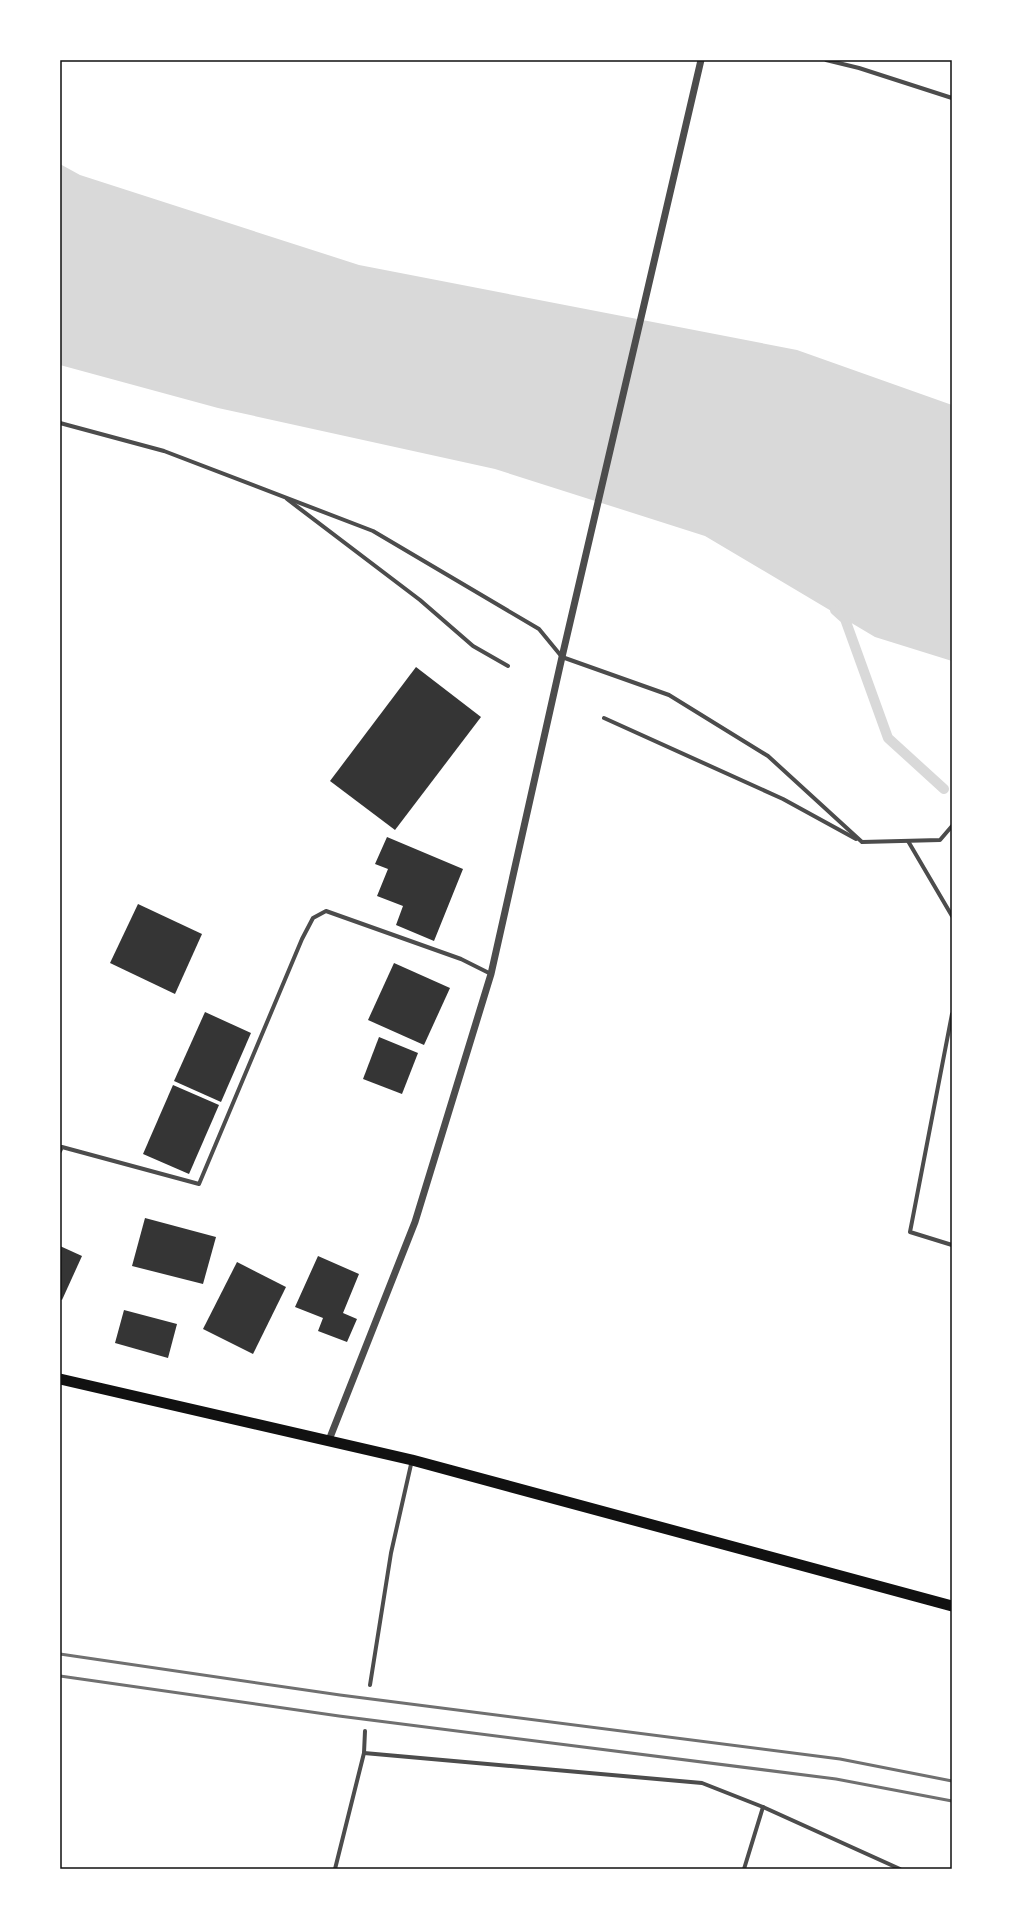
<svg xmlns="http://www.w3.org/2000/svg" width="1012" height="1929" font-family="'Alegreya Sans',sans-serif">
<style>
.water{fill:#d9d9d9}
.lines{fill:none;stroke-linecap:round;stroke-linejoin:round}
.stream{stroke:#d9d9d9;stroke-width:10}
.building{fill:#353535}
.minor{stroke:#4c4c4c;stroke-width:4}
.tertiary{stroke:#4c4c4c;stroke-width:7}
.trunk{stroke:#111;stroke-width:11}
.rail{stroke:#707070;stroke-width:3}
.neatline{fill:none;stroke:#111;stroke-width:1.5}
</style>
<rect width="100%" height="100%" fill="#fff"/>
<path class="water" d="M60,164L80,175L359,265L797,350L952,405V661L875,637L705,536L495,469L218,408L60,365Z"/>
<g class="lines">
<path class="stream" d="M835,610L845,619L888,738L944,789"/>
</g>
<g class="building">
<path d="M416,667L481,717L395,830L330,781Z"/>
<path d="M387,837L463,869L434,941L396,925L403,906L377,896L388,869L375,864Z"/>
<path d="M138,904L202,934L175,994L110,963Z"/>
<path d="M394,963L450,988L424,1045L368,1020Z"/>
<path d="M205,1012L251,1033L221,1102L174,1081Z"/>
<path d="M379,1037L418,1053L402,1094L363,1079Z"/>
<path d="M173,1085L219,1105L189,1174L143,1154Z"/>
<path d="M145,1218L216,1237L203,1284L132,1266Z"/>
<path d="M60,1246L82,1256L62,1300L60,1299Z"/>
<path d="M318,1256L359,1274L343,1313L357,1319L347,1342L318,1331L323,1318L295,1307Z"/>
<path d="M237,1262L286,1287L253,1354L203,1329Z"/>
<path d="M124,1310L177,1324L168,1358L115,1343Z"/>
</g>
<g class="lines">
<g class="minor">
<path d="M826,60L859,68L952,98"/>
<path d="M60,423L164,451L373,531L539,629L562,657L669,695L768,756L862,842L940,840L952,826"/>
<path d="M287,499L420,600L473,646L508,666"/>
<path d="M604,718L783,799L856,839"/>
<path d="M908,841L952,916"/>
<path d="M952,1014L910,1232L952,1245"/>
<path d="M60,1151L62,1147L199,1184L302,939L313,918L326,911L461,959L491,974"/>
<path d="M370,1685L391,1553L412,1460"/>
<path d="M364,1753L702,1783L763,1807L900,1869"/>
<path d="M335,1869L364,1753L365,1731"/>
<path d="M744,1869L763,1807"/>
</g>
<path class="tertiary" d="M329,1440L415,1222L491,974L562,657L701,60"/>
<path class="trunk" d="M60,1379L412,1460L952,1606"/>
<g class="rail">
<path d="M60,1654L340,1695L840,1759L952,1781"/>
<path d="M60,1676L339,1716L836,1779L952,1801"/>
</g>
</g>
<rect width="1012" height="1929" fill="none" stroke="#ffffff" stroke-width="122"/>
<rect x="61" y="61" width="890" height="1807" class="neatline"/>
</svg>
